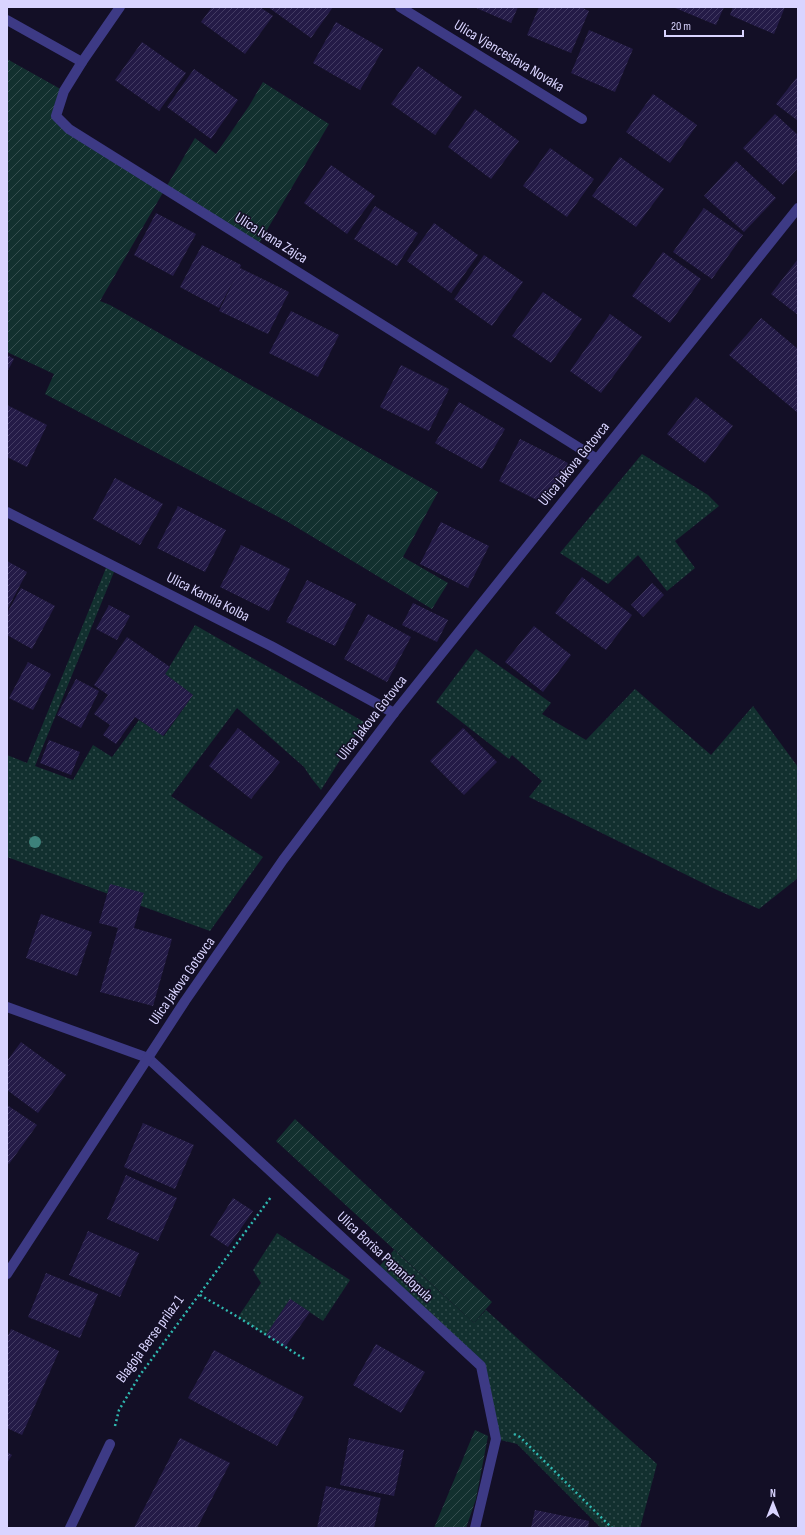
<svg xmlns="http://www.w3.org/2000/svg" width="805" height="1535" font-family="'Sofia Sans Condensed',sans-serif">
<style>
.grass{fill:url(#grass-dots)}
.garden{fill:url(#garden-furrows)}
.building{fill:url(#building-hatch)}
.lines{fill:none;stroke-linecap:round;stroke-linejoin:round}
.path{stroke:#2fb8b0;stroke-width:2.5;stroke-dasharray:2 3;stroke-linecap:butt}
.minor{stroke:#3d3a85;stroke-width:10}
.tree{fill:#3d827b}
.labels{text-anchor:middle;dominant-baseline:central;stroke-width:3;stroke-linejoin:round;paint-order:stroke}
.street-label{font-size:15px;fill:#d9d4ff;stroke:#130f26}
</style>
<defs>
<pattern id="grass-dots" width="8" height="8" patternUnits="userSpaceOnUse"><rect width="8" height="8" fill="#12302f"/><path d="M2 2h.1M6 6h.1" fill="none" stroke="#344d4e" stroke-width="1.8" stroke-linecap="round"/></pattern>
<pattern id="garden-furrows" width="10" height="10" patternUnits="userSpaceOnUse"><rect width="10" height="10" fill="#12302f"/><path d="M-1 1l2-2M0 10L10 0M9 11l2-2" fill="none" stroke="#344d4e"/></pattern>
<pattern id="building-hatch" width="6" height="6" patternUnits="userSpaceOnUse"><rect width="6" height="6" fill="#241b47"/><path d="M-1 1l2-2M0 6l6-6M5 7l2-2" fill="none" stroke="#433b63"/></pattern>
</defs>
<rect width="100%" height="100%" fill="#130f26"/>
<g class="grass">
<path d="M642,454L708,495L719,506L675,541L695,568L667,591L638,555L608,584L560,553Z"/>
<path d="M108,563L116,567L35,766L73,780L93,745L112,757L139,720L164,736L193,695L165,674L195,625L364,722L321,790L312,779L304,767L237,708L171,796L263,857L210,931L7,857V755L27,763Z"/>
<path d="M476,649L551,703L542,714L586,740L635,689L711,755L753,706L798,767V878L759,909L717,890L529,797L542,781L512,755L509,759L436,702Z"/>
<path d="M277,1233L350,1280L323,1321L290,1299L266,1335L238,1317L261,1283L253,1270Z"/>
<path d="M394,1250L474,1323L486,1310L657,1464L640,1528H601L517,1444L496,1439L481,1366L376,1270Z"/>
</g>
<g class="garden">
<path d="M7,59L64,91L56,116L165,189L195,138L216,154L249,106L263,82L329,124L257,247L165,189L100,301L110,305L438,492L403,557L448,583L432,609L288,522L45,394L54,374L7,352Z"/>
<path d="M295,1119L492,1302L474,1323L276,1141Z"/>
<path d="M475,1430L488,1436L476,1499L466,1528H434Z"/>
</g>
<g class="building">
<path d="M212,7H260L273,16L245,54L201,22Z"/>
<path d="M268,7H333L311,38Z"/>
<path d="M474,7H518L511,23Z"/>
<path d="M539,7H581L589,11L571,53L527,35Z"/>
<path d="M673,7H724L716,25Z"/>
<path d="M733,7H785L774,34L730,15Z"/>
<path d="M336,22L383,49L360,90L313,63Z"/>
<path d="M589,30L633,49L615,92L571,73Z"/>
<path d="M142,42L186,73L159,111L115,80Z"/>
<path d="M418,66L462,97L435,135L391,104Z"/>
<path d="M194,69L238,100L211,139L167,107Z"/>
<path d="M798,76V121L776,104Z"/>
<path d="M653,94L697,125L670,163L626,132Z"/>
<path d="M475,109L519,141L491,179L448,147Z"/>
<path d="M775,114L798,135V168L783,185L743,148Z"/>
<path d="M550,148L594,179L567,217L523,186Z"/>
<path d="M620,157L664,189L636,227L592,196Z"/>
<path d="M736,161L776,198L744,232L704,196Z"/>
<path d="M331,165L375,196L347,234L304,203Z"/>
<path d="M375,206L418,233L397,266L354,239Z"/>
<path d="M704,208L743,235L712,279L673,252Z"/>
<path d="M156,213L196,234L173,276L134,255Z"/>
<path d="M434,223L478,255L451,293L407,261Z"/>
<path d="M202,245L241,265L240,268L289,292L268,334L219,311L235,278L219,308L180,287Z"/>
<path d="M663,252L701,279L670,323L632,296Z"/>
<path d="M484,255L523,282L492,326L454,299Z"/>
<path d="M798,259V315L771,294Z"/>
<path d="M543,292L582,319L551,363L512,336Z"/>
<path d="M291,311L339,335L318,377L269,353Z"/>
<path d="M610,314L642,337L601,393L570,371Z"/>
<path d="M761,318L798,349V413L729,355Z"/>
<path d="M7,355L14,359L7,372Z"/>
<path d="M401,365L449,389L429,431L380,407Z"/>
<path d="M696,397L733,426L705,463L667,434Z"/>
<path d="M459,402L505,429L482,469L435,443Z"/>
<path d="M7,405L47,425L27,467L7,457Z"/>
<path d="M520,439L568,463L547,505L499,481Z"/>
<path d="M115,478L163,504L140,545L93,519Z"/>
<path d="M178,506L226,530L205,572L157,548Z"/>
<path d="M441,522L489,546L468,588L420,564Z"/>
<path d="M241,545L290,569L269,611L220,587Z"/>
<path d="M7,561L27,572L7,610Z"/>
<path d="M582,577L632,615L606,650L555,613Z"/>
<path d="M307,580L356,604L335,646L286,622Z"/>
<path d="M652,583L664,595L643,617L631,605Z"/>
<path d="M21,588L55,606L32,649L7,635V613Z"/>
<path d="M413,603L448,620L437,642L402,625Z"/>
<path d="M109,605L130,616L117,640L96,629Z"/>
<path d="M368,614L411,637L387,682L344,659Z"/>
<path d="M534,626L571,655L543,692L505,662Z"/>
<path d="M127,637L170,667L165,674L193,695L163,736L135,717L116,744L103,735L110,725L94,714L108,695L94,685Z"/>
<path d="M28,662L51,674L33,710L9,698Z"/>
<path d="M76,679L99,691L81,728L57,715Z"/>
<path d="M238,728L280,762L251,799L209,766Z"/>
<path d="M463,728L497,762L464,795L430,761Z"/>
<path d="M49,740L80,752L71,775L40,763Z"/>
<path d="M110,884L144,893L134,928L172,939L153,1006L100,992L118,928L99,923Z"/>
<path d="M41,914L92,932L77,976L26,958Z"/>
<path d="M21,1042L66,1075L38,1113L7,1090V1061Z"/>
<path d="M7,1105L37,1125L9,1164L7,1163Z"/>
<path d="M143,1123L194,1145L175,1189L124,1167Z"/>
<path d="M126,1175L177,1198L158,1241L107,1219Z"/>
<path d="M233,1198L253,1211L228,1247L210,1235Z"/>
<path d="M88,1231L139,1253L120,1297L69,1275Z"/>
<path d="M46,1273L98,1294L80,1338L28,1317Z"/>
<path d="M290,1299L310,1312L285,1347L266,1335Z"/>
<path d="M11,1329L59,1351L22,1435L7,1428V1338Z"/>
<path d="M376,1344L425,1372L401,1413L353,1385Z"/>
<path d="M214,1350L304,1397L277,1446L188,1398Z"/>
<path d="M180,1438L230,1463L197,1528H134Z"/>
<path d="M349,1438L404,1450L394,1496L340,1485Z"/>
<path d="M7,1452L12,1455L7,1463Z"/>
<path d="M326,1486L381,1498L374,1528H317Z"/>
<path d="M535,1510L589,1521L588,1528H531Z"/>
</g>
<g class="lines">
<g class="path">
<path d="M200,1295L238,1317L306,1360"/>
<path d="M115,1426L119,1410L140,1375L271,1197"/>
<path d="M514,1434L520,1437L612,1528"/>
</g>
<g class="minor">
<path d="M400,7L582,119"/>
<path d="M7,20L82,62L64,91L56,116L69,129L597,459"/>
<path d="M82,62L120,7"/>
<path d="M7,512L271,646L394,713"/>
<path d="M7,1007L148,1058L481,1366L496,1439L475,1528"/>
<path d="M7,1274L185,1001L283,860L394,713L798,208"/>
<path d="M70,1528L110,1444"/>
</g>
</g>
<circle class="tree" cx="35" cy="842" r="6"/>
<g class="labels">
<g class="street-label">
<text transform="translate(509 56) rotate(31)">Ulica Vjenceslava Novaka</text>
<text transform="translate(271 238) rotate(32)">Ulica Ivana Zajca</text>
<text transform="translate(574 464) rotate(-51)">Ulica Jakova Gotovca</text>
<text transform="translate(208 597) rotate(27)">Ulica Kamila Kolba</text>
<text transform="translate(372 718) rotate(-52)">Ulica Jakova Gotovca</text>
<text transform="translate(182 981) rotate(-55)">Ulica Jakova Gotovca</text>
<text transform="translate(385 1257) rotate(43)">Ulica Borisa Papandopula</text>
<text transform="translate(150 1339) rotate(-54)">Blagoja Berse prilaz 1</text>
</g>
</g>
<rect width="805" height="1535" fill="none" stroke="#d9d4ff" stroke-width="16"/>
<g transform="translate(773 1503)" stroke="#130f26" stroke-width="3" paint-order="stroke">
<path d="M0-3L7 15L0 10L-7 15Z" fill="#d9d4ff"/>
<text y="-6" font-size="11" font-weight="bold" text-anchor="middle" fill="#d9d4ff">N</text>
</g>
<path d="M665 30v6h78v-6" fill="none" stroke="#d9d4ff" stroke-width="2"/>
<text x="671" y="30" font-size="12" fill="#d9d4ff" stroke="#130f26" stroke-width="3" paint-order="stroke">20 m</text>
</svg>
